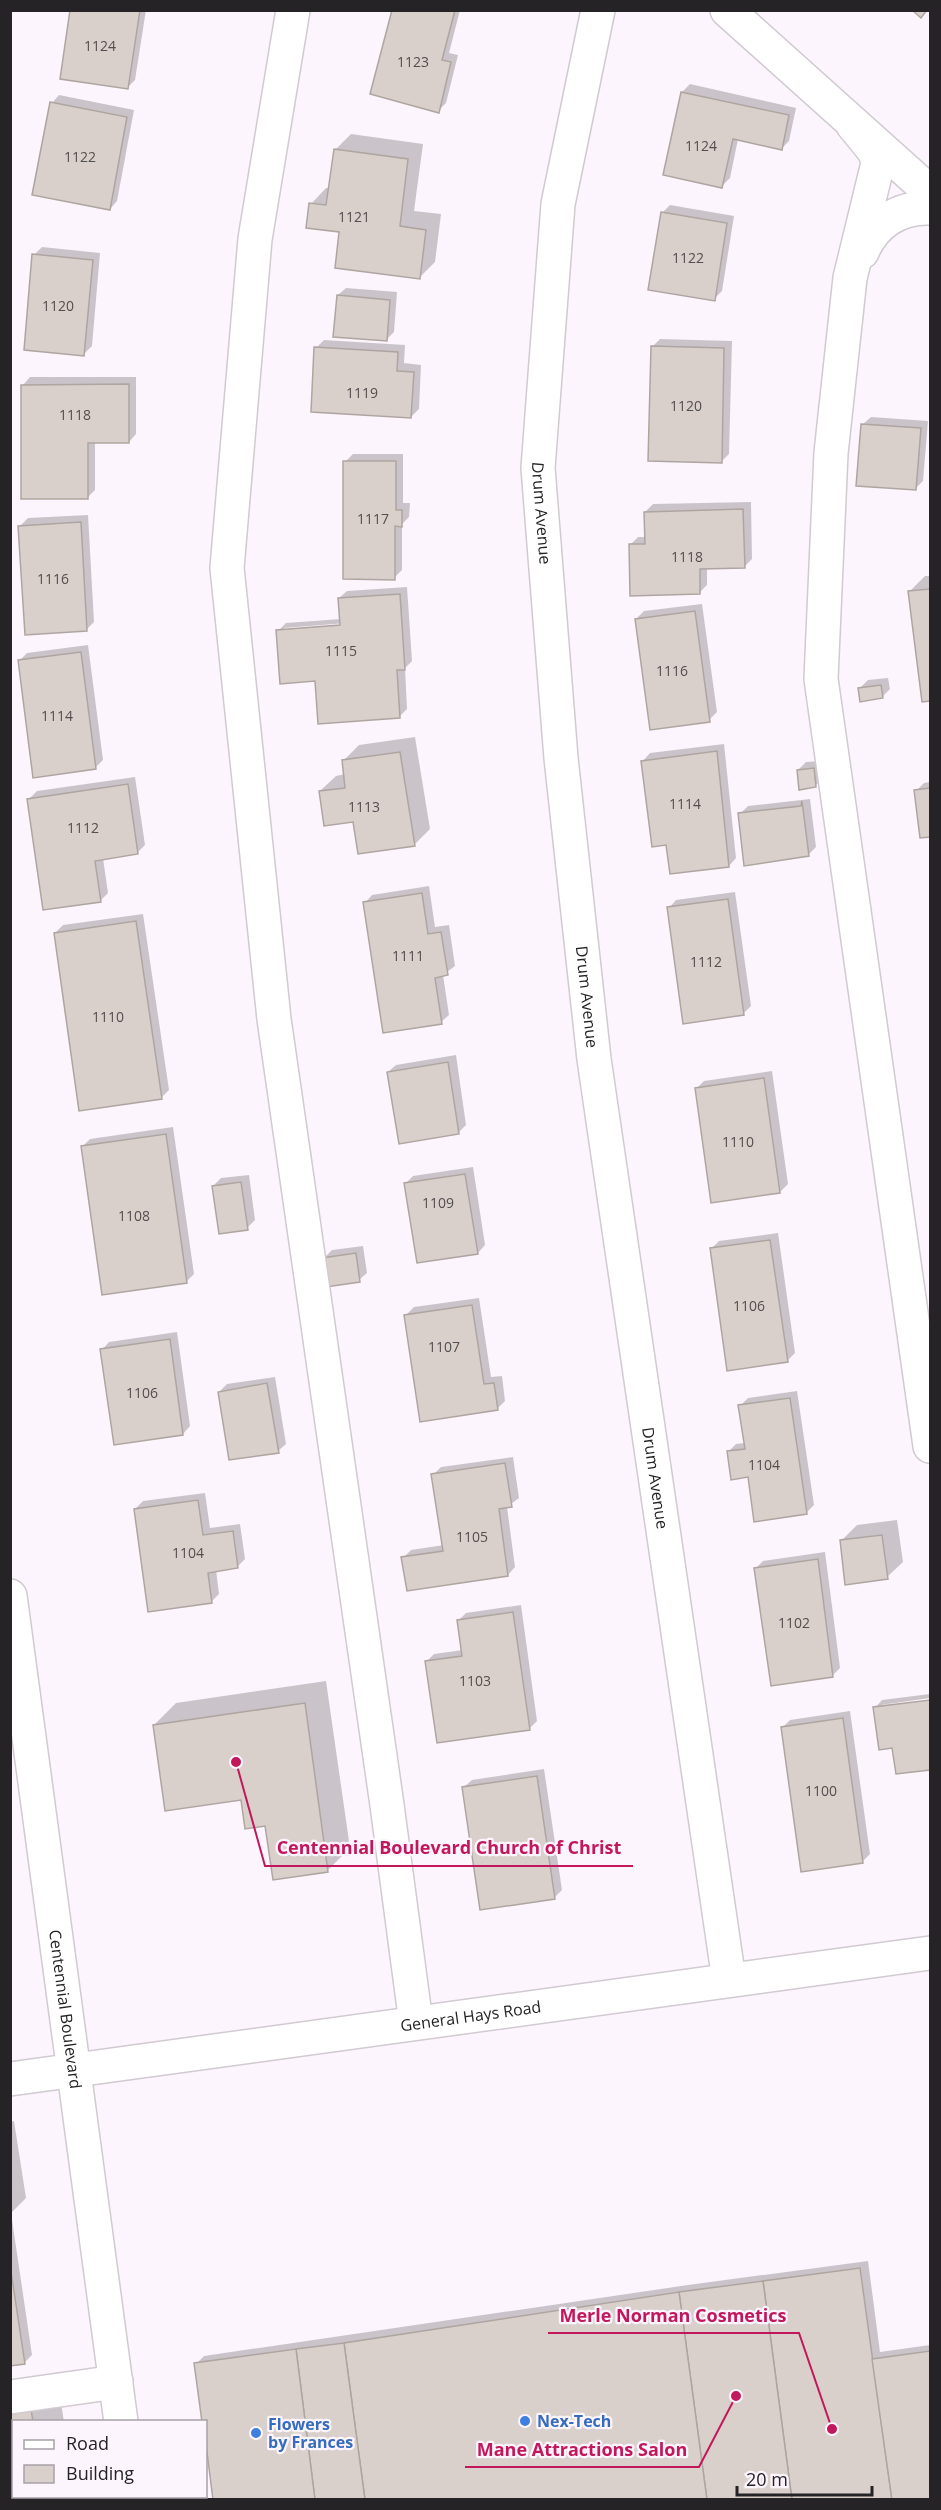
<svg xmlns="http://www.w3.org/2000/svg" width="941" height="2510" font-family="'Open Sans',sans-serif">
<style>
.shadow{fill:#0003;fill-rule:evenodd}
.building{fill:#dad0cb;stroke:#afa5a0;stroke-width:1.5}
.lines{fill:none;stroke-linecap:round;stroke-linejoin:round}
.minor-casing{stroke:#d1cad1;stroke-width:36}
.minor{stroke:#fff;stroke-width:33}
.shop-dot{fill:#3f7fe0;stroke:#fdf5fd;stroke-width:2}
.labels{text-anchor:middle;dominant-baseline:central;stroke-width:4.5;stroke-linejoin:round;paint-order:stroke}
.number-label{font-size:14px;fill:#534e4f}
.street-label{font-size:16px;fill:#262326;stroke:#fdf5fd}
.shop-label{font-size:16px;font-weight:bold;fill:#366cbe;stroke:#fdf5fd;text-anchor:start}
.leader{fill:none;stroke:#c2185b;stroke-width:2}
.callout-dot{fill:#c2185b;stroke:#fdf5fd;stroke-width:2}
.callout-label{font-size:18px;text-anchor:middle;font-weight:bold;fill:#c2185b;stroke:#fdf5fd;stroke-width:4.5;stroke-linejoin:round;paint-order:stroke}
</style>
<rect width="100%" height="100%" fill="#fdf5fd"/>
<g class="shadow">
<path d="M72,10H146L135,80L127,88Z"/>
<path d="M393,10H460L449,53L458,55L446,103L438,111Z"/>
<path d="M690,84L796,108L789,141L782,148L738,139L730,178L722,186L682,92Z"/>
<path d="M59,95L134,110L117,201L110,209L52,103Z"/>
<path d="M351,134L423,144L414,211L441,214L435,262L419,278L341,231L311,204L326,188H330L335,150Z"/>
<path d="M670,205L734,216L722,291L714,299L662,213Z"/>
<path d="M42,247L100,253L92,346L84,354L34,255Z"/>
<path d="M346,288L397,292L394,332L386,340L338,295Z"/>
<path d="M660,339L732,341L729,454L721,462L652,347Z"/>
<path d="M324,340L405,345L404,363L421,365L419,409L411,417L316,348Z"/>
<path d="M30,377H136V434L129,442H95V490L87,498L23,385Z"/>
<path d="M871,417L928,421L923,481L915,489L863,424Z"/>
<path d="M353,454H403V503H410L409,517L402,524V570L394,578L345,462Z"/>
<path d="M751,502L752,559L744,567L707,568V585L699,593L630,545L638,537H646L645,512L653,504Z"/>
<path d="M88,515L94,622L86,630L20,526L28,518Z"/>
<path d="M925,576H930V699L923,700L909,592Z"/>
<path d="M407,587L412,661L405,668L407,709L399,717L316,680L278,631L286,623L341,619L339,598L347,591ZM347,623L348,626L284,631V628Z"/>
<path d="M702,604L717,712L709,720L636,619L644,611Z"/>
<path d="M88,645L103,760L96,767L19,661L27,653Z"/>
<path d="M888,678L890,689L882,697L860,688L868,680Z"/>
<path d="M415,737L430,829L414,845L320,791L336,776L345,774L343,761L359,745Z"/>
<path d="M724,744L736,858L729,866L667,844L643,761L650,753Z"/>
<path d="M821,761L823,778L815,786L798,770L806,762Z"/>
<path d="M135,777L145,845L137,853L103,858L108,893L100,901L29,799L37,791Z"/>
<path d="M930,782V836L922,837L916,791L924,783Z"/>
<path d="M810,799L816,847L808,855L740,814L748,806Z"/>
<path d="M429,886L435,927L449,925L455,966L443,975L449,1015L441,1022L365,903L372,895Z"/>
<path d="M735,892L751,1006L743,1014L669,908L676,900Z"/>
<path d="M143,914L169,1090L161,1098L55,933L63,925Z"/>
<path d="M456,1055L466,1125L458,1133L388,1072L396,1065Z"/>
<path d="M772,1071L788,1184L780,1192L696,1089L704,1081Z"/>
<path d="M173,1127L194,1274L186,1282L82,1147L90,1139Z"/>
<path d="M473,1167L485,1245L478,1253L406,1183L413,1176Z"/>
<path d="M249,1175L255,1220L247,1228L213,1186L221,1178Z"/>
<path d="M778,1233L795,1353L787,1361L711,1249L719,1241Z"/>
<path d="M363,1246L367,1273L359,1280L324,1258L332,1250Z"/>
<path d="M479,1298L491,1377L502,1376L505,1401L497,1409L406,1315L414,1307Z"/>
<path d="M177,1332L190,1426L183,1434L102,1350L109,1342Z"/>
<path d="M275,1377L286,1444L278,1451L219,1392L227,1384Z"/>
<path d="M797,1391L814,1505L806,1513L749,1476L728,1452L736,1444L745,1443L740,1406L748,1398Z"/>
<path d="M513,1457L519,1498L507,1507L515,1567L508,1575L403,1558L411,1550L444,1545L433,1475L441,1467Z"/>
<path d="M205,1493L210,1528L240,1524L245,1559L237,1567L216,1570L219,1594L211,1602L135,1509L143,1501Z"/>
<path d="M897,1520L903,1562L887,1577L841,1541L857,1525Z"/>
<path d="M825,1552L840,1668L833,1675L755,1569L763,1561Z"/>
<path d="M521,1605L537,1721L529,1729L427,1661L434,1654L463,1650L459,1620L466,1613Z"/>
<path d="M326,1681L350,1848L328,1870L267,1824L242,1799L154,1725L176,1703Z"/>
<path d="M930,1694V1698L881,1705V1708L930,1701V1768L897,1773L894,1746L875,1708L882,1700Z"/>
<path d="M850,1711L870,1854L863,1861L782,1728L790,1720Z"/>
<path d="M544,1769L562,1890L554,1898L464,1787L472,1780Z"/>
<path d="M14,2121L26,2198L11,2213L32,2355L24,2363L10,2365V2122Z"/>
<path d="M868,2261L880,2352L930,2345V2500H215L196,2364L204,2356L688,2285Z"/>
<path d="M58,2383L64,2422H14V2496H74L75,2500H10V2389Z"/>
</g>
<g class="building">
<path d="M70,10H140L128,89L60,79Z"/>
<path d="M392,10H455L442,60L451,62L439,113L370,94Z"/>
<path d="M912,10H927L921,18Z"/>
<path d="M681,92L789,115L782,150L733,139L722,188L663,175Z"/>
<path d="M50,102L127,117L110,210L32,195Z"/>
<path d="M334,149L408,159L400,226L426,230L420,279L335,268L339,232L306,228L309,203L326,205Z"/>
<path d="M661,212L727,223L715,301L648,290Z"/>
<path d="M32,254L93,260L84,356L24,350Z"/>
<path d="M337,295L390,300L387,341L333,337Z"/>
<path d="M651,346L724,348L722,463L648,461Z"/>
<path d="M314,347L398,352L397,371L414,372L411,418L311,412Z"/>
<path d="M129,384V443H88V499H21V385Z"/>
<path d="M861,424L921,428L916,490L856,486Z"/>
<path d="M343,461H396V510H402V527L395,526V580L343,579Z"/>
<path d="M743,509L745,568L700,569V594L630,596L629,544H645L644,512Z"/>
<path d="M81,522L87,631L25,635L18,526Z"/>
<path d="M930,589V701L922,702L908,591Z"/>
<path d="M400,594L405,670H397L400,718L318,724L315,681L280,684L276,630L340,625L338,598Z"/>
<path d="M695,611L710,722L650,730L635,619Z"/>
<path d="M81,652L96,769L33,778L18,660Z"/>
<path d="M881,685L883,698L860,702L858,688Z"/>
<path d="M717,751L729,867L670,874L666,845L652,847L641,761Z"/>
<path d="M400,752L415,846L358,854L353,822L324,826L319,791L345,788L342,760Z"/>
<path d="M814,768L816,787L799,790L797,770Z"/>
<path d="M128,784L138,854L95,861L101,902L43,910L27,799Z"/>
<path d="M930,788V837L920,838L914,790Z"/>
<path d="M802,801L809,856L744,866L738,813L801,806Z"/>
<path d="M422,893L428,934L441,932L448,975L435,978L442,1024L383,1033L363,902Z"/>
<path d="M728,899L744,1015L683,1024L667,907Z"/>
<path d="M136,921L162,1099L79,1111L54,933Z"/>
<path d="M448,1062L459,1134L399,1144L387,1072Z"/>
<path d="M764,1078L780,1193L711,1203L695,1088Z"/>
<path d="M166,1134L187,1283L102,1295L81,1146Z"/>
<path d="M465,1174L478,1254L417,1263L404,1183Z"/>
<path d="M241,1182L248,1230L219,1234L212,1186Z"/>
<path d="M770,1240L788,1362L727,1371L710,1248Z"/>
<path d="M356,1253L360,1282L326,1287L322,1258Z"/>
<path d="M472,1305L484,1384L494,1383L498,1410L420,1422L404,1315Z"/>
<path d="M170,1339L183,1435L114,1445L100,1349Z"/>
<path d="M267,1383L279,1453L229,1460L218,1392Z"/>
<path d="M790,1398L807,1514L754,1522L748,1477L731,1480L727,1451L745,1449L738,1405Z"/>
<path d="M505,1463L512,1507L499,1509L508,1576L407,1591L401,1557L443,1551L431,1474Z"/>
<path d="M198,1500L203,1535L233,1531L238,1568L208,1573L212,1603L148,1612L134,1509Z"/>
<path d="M882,1535L888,1579L845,1585L840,1540Z"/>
<path d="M818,1559L833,1677L771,1686L754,1568Z"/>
<path d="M513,1612L530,1730L437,1743L425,1661L462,1656L457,1620Z"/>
<path d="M930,1700V1770L896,1774L892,1748L879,1750L873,1707Z"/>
<path d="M305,1703L328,1872L273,1880L265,1826L245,1829L241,1800L165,1811L153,1725Z"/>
<path d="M843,1718L863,1863L801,1872L781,1727Z"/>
<path d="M537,1776L555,1899L480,1910L462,1787Z"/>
<path d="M10,2265L25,2364L10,2366Z"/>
<path d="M860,2268L892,2500H792L763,2281Z"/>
<path d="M763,2281L792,2500H707L679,2292Z"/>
<path d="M679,2292L707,2500H365L344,2343Z"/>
<path d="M344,2343L365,2500H315L296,2349Z"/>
<path d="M296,2349L315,2500H213L206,2444V2422H202L194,2363Z"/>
<path d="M930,2351V2500H892L872,2359Z"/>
<path d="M31,2409L33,2422H14V2496H44V2500H10V2412Z"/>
</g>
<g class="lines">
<defs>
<g id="minor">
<path d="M293,10L255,239L227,568L274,1019L387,1805L416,2023"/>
<path id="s1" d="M598,10L558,204L538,468L561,758L594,1059L729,1980"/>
<path d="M727,10L930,192"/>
<path d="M853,125L875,152L878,163L850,278L831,453L821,679L930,1446"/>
<path d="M862,252C874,223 899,207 930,208"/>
<path id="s2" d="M10,1596L121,2422"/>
<path id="s3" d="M10,2079L930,1953"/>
<path d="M10,2397L116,2382"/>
<path d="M131,2496L132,2500"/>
</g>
</defs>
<use href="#minor" class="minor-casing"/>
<use href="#minor" class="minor"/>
</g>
<g class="shop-dot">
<circle cx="525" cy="2421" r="6"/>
<circle cx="256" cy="2433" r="6"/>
</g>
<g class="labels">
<g class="number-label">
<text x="100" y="45">1124</text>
<text x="413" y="61">1123</text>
<text x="701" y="145">1124</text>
<text x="80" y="156">1122</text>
<text x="354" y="216">1121</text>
<text x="688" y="257">1122</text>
<text x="58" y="305">1120</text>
<text x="362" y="392">1119</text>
<text x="686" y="405">1120</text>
<text x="75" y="414">1118</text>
<text x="373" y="518">1117</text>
<text x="687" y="556">1118</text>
<text x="53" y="578">1116</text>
<text x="341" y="650">1115</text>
<text x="672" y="670">1116</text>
<text x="57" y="715">1114</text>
<text x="685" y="803">1114</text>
<text x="364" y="806">1113</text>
<text x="83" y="827">1112</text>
<text x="408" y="955">1111</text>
<text x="706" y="961">1112</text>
<text x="108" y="1016">1110</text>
<text x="738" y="1141">1110</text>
<text x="438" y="1202">1109</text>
<text x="134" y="1215">1108</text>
<text x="749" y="1305">1106</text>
<text x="444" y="1346">1107</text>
<text x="142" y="1392">1106</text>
<text x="764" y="1464">1104</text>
<text x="472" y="1536">1105</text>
<text x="188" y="1552">1104</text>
<text x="794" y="1622">1102</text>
<text x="475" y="1680">1103</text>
<text x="821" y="1790">1100</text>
</g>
<g class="street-label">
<text stroke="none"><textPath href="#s1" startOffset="508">Drum Avenue</textPath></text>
<text stroke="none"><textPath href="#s1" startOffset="994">Drum Avenue</textPath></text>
<text stroke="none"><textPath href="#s1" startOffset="1480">Drum Avenue</textPath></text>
<text stroke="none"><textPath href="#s2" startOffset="417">Centennial Boulevard</textPath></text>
<text stroke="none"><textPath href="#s3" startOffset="465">General Hays Road</textPath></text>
</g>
<g class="shop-label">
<text x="537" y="2421">Nex-Tech</text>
<text x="268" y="2424">Flowers<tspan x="268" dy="18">by Frances</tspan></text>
</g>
</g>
<path class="leader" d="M236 1762L265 1866H633M832 2429L799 2333H548M736 2396L699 2467H465"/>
<g class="callout-dot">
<circle cx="236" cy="1762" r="6"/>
<circle cx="832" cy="2429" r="6"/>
<circle cx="736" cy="2396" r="6"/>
</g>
<g class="callout-label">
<text x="449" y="1854">Centennial Boulevard Church of Christ</text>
<text x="673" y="2322">Merle Norman Cosmetics</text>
<text x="582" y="2456">Mane Attractions Salon</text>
</g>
<rect width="941" height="2510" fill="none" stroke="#262326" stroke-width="24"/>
<rect x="12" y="2420" width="195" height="78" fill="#fdf5fd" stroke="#a7a1a7" stroke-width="1.5"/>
<rect x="24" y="2440" width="30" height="9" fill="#ffffff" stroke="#a7a1a7" stroke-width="1.5"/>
<text x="66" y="2450" font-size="18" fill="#262326">Road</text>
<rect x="24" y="2465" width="30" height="18" fill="#dad0cb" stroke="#a7a1a7" stroke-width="1.5"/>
<text x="66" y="2480" font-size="18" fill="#262326">Building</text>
<path d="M737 2486v9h135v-9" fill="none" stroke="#262326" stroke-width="3"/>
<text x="746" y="2486" font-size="18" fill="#262326" stroke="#fdf5fd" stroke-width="4.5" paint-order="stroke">20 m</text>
</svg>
